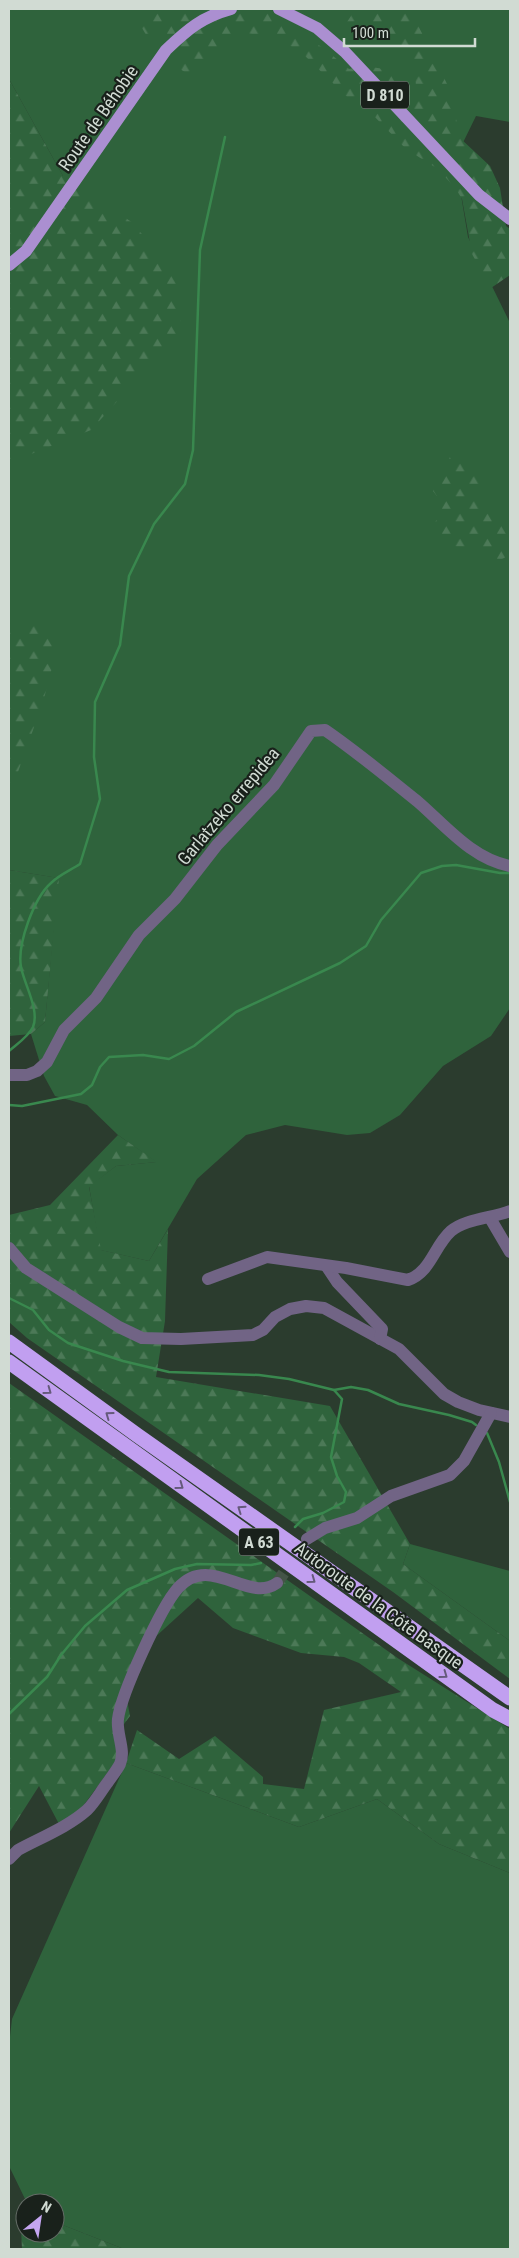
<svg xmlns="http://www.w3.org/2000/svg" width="519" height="2258" font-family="'Roboto Condensed',sans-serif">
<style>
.grass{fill:#2f633c}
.forest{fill:url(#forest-firs)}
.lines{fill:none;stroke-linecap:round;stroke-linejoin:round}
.stream{stroke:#39884e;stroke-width:2.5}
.minor-tunnel{stroke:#445447;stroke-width:12;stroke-dasharray:12 6;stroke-linecap:butt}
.minor{stroke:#716485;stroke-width:12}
.major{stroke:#ab8fd1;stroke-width:12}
.highway{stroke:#c19ff0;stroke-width:15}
.oneway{stroke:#655a7b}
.labels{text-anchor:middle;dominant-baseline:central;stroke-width:4.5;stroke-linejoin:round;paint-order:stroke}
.shield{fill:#19211b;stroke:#9aa39c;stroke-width:1}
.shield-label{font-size:16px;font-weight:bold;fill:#d1dbd3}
.street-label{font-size:18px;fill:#d1dbd3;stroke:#19211b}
</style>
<defs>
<pattern id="forest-firs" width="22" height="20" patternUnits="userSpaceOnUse" patternTransform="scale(1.25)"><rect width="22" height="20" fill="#2f633c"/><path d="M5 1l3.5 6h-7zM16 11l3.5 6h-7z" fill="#4c7957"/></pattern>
</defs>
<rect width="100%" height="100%" fill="#2b3c2e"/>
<g class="grass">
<path d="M9,9H510V122L476,116L455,159L468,237L510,323V1008L491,1036L443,1066L400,1115L370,1133L347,1135L285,1125L246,1135L197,1179L149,1261L100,1250L89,1186L116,1166L156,1162L118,1135L87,1105L55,1096L44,1076L31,1034L45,1022L58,878L9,870V243L63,176L9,79Z"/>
<path d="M410,1544L510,1571V1641L403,1564Z"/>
<path d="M126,1763L299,1827L377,1799L439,1844L510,1873V2249H124L55,2222V2203H27L9,2166V2045L12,2019Z"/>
</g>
<g class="forest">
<path d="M146,9H278L277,17L323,48L349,69C375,62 396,72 416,87C416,65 399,40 377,34C368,31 358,33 349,30L347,22L353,13L368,9H410L448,86L461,139L490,166L500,188L506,226L510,229V275L491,288L472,254L462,199L456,189L438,169L406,149L372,114L346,96L300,51L273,37L245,33L233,38L214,51L191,76L180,69L178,52L160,35L148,38L142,28Z"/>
<path d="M9,79L63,176L133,223L178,279L181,331L91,430L9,463Z"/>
<path d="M451,455H462L483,480L482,502L510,519V555L492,564L469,547L441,546L430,530L437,519L443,504L433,491Z"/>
<path d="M9,625H55L52,668L43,702L14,783H9Z"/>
<path d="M9,870L59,878L45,1022L31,1034L9,1036Z"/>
<path d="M118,1135L157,1162L116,1166L89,1187L101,1250L149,1261L168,1229L165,1321L156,1377L330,1406L410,1544L403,1564L510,1641V1679L393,1592L27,1338L9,1322V1215L50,1205Z"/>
<path d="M9,1383L399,1659L510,1729V1873L439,1844L377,1799L299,1827L126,1763L137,1730L179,1759L215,1736L263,1777V1784L304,1789L324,1710L401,1692L359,1663L344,1657L301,1653L233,1628L198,1598L153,1639L127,1700L130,1716L115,1736L117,1760L80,1810L59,1824L39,1786L9,1833Z"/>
<path d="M25,2222V2233H55V2222L124,2249H22L21,2228Z"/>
</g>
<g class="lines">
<g class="stream">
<path d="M9,1051C17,1044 28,1037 33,1027C40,1010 24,984 21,967C17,944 34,898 51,883C59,875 71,870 80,864L100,799L94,757L95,702L120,645L129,576L154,524L185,484L193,450L200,250L225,137"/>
<path d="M9,1105L22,1106L81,1094L92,1085L100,1067L109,1057L143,1055L169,1059L194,1046L236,1012L340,963L366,946L381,920L421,873L442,866L456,865L500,873H510"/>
<path d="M9,1298L33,1310L49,1330L68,1343L123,1361L169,1372L259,1375L289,1379L334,1390L342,1399L331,1457L337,1476L346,1492L344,1502L323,1513L303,1519L295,1527"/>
<path d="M334,1390L351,1387L368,1390L399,1404L449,1415L472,1422L476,1425"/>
<path d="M487,1433L499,1462L510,1502"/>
<path d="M9,1714L47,1677L61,1655L85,1626L127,1590L175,1569L197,1564L251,1565L261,1563"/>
</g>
<path class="minor-tunnel" d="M277,1583L304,1543"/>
<g class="minor">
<path d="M9,1075H27L37,1071L47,1062L64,1030L96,998L139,935L175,899L217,845L274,785L311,731L325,730C357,752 387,777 417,801C445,825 472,859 510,866"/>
<path d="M490,1218L510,1252"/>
<path d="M9,1248L26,1268L119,1327L142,1338L181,1339L253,1335L263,1330L275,1317L290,1309L306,1306L324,1308L399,1349L444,1394L458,1402L479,1410L510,1417"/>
<path d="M327,1267L337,1282L382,1329L380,1339"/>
<path d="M208,1279L267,1257L346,1268L408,1280C431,1272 434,1246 451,1231C465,1219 492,1218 510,1211"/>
<path d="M307,1539L325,1528L357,1518L391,1496L450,1475L464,1461L491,1413"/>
<path d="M9,1859L18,1850C40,1838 68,1827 87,1810C95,1802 101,1791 108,1782C112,1776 117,1770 120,1764C126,1750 116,1734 118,1719C121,1694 161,1607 178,1588C210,1552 248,1604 277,1583"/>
</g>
<g class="major">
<path d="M279,9L317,28L345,52L479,195L510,219"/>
<path d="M9,265L26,251L166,50C188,29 202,17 231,9"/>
</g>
<g class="highway">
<path d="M9,1342L137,1435L510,1698"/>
<path d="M9,1362L493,1710L510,1719"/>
</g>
</g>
<defs><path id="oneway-chevron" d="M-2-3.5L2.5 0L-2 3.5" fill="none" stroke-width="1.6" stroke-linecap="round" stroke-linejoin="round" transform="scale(1.25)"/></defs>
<g class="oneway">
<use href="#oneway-chevron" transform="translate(48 1391) rotate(36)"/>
<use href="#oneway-chevron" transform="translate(109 1415) rotate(-144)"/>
<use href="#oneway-chevron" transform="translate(180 1486) rotate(36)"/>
<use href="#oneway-chevron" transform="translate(241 1509) rotate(-145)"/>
<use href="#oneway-chevron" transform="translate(312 1580) rotate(36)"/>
<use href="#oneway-chevron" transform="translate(444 1675) rotate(36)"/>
</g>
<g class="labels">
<g class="shield">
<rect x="361" y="81.5" width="48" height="27" rx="4"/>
<rect x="239" y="1528.5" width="40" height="27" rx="4"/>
</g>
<g class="shield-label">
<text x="385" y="95">D 810</text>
<text x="259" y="1542">A 63</text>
</g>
<g class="street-label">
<text transform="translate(98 118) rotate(-55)">Route de Béhobie</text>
<text transform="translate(228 806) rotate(-50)">Garlatzeko errepidea</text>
<text transform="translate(379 1605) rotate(36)">Autoroute de la Côte Basque</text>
</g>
</g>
<rect width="519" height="2258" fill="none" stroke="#d1dbd3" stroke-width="20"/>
<g transform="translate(40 2218) rotate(30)"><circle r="24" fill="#19211b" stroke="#636b65"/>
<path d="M0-4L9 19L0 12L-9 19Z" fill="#c5a6f1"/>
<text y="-8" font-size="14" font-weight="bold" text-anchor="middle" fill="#d1dbd3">N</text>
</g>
<path d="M344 38v8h131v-8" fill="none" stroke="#d1dbd3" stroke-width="2.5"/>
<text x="352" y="38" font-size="15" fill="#d1dbd3" stroke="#19211b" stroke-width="4" paint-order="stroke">100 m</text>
</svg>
